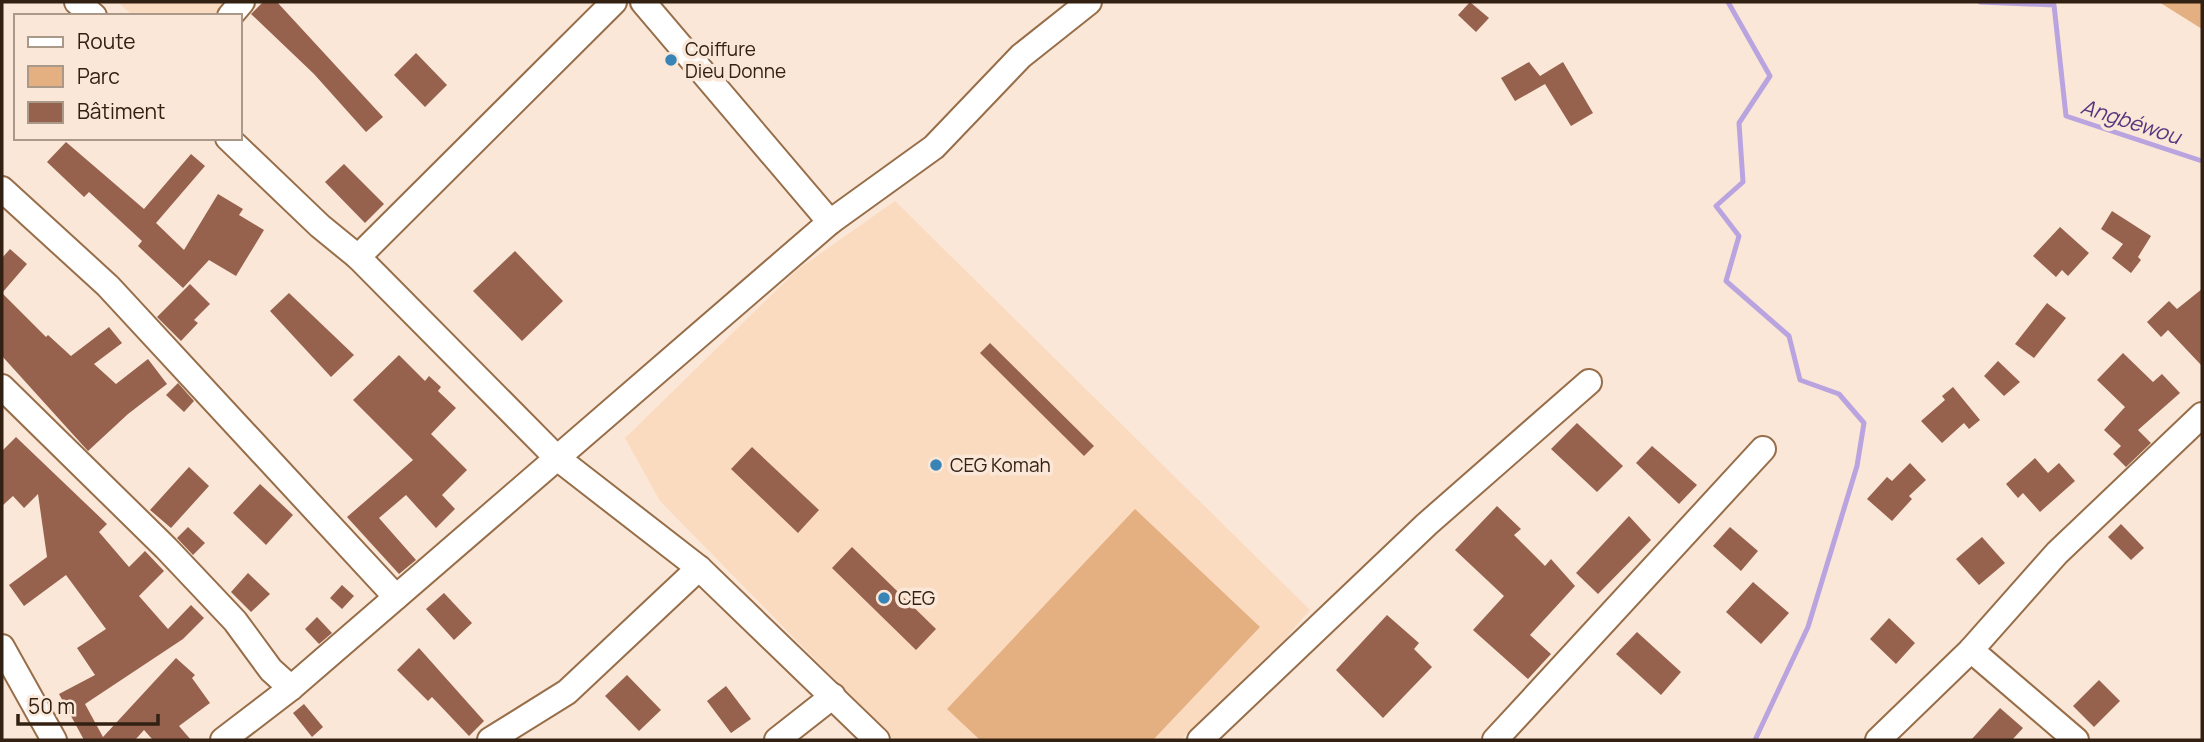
<svg xmlns="http://www.w3.org/2000/svg" width="2204" height="742" font-family="Manrope,sans-serif">
<style>
.built{fill:#fbdbc0}
.green{fill:#e4af81}
.lines{fill:none;stroke-linecap:round;stroke-linejoin:round}
.stream{stroke:#baa4df;stroke-width:5}
.building{fill:#96624e}
.minor-casing{stroke:#976e49;stroke-width:28}
.minor{stroke:#fff;stroke-width:24}
.poi-dot{fill:#3884b7;stroke:#fae7d7;stroke-width:2.5}
.labels{text-anchor:middle;dominant-baseline:central;stroke-width:7;stroke-linejoin:round;paint-order:stroke}
.poi-label{font-size:19px;fill:#322112;stroke:#fae7d7;text-anchor:start}
.water-label{font-size:21px;font-style:italic;fill:#56377e;stroke:#fae7d7}
</style>
<rect width="100%" height="100%" fill="#fae7d7"/>
<g class="built">
<path d="M118,2H234L223,16H133Z"/>
<path d="M895,201L1310,610L1284,640L1180,740H894L660,501L625,438L797,270Z"/>
</g>
<g class="green">
<path d="M2159,2H2202V29Z"/>
<path d="M1135,509L1260,627L1153,740H980L947,709Z"/>
</g>
<g class="lines">
<g class="stream">
<path d="M1728,2L1770,76L1739,123L1743,182L1716,206L1739,236L1726,281L1789,336L1800,380L1839,394L1864,423L1857,466L1808,627L1755,740"/>
<path d="M1980,2L2054,5L2066,116L2202,161"/>
</g>
</g>
<g class="building">
<path d="M263,2H277L383,117L366,132L314,74L251,14Z"/>
<path d="M1470,2L1489,18L1476,32L1458,15Z"/>
<path d="M416,53L447,85L425,107L394,75Z"/>
<path d="M1529,62L1540,76L1563,62L1593,113L1571,126L1545,84L1515,101L1501,78Z"/>
<path d="M66,142L144,209L191,154L205,166L156,223L184,250L218,194L243,209L239,215L264,230L236,276L209,260L183,288L138,246L142,241L89,192L84,197L47,162Z"/>
<path d="M344,164L384,204L365,223L325,182Z"/>
<path d="M2112,211L2151,236L2138,257L2141,260L2131,273L2112,258L2123,244L2101,229Z"/>
<path d="M2060,227L2089,253L2068,276L2062,270L2056,277L2033,256Z"/>
<path d="M10,249L27,264L2,293L46,337L48,335L71,356L109,327L122,343L94,364L116,384L148,359L167,384L128,414L88,451L2,356V258Z"/>
<path d="M515,251L563,301L522,341L473,291Z"/>
<path d="M190,284L210,304L194,320L198,323L181,341L157,317Z"/>
<path d="M2202,289V366L2168,330L2161,337L2147,322L2169,301L2177,309Z"/>
<path d="M289,293L354,355L331,377L270,311Z"/>
<path d="M2047,303L2066,318L2034,358L2015,344Z"/>
<path d="M990,343L1094,446L1084,456L980,353Z"/>
<path d="M2123,353L2153,382L2162,374L2180,393L2138,430L2151,443L2126,467L2113,454L2121,446L2104,430L2125,407L2097,380Z"/>
<path d="M399,355L425,381L429,376L441,387L438,391L456,408L431,434L467,470L442,495L455,509L436,528L406,495L379,518L416,560L399,574L347,517L413,460L353,400Z"/>
<path d="M1998,361L2020,382L2004,396L1984,376Z"/>
<path d="M178,383L194,401L184,412L166,395Z"/>
<path d="M1953,387L1980,420L1969,429L1964,423L1942,443L1921,421L1945,400L1942,396Z"/>
<path d="M1577,423L1623,466L1597,492L1551,449Z"/>
<path d="M16,437L107,524L99,532L129,567L145,551L164,571L139,596L168,629L191,605L204,618L183,639L85,704L103,737L176,658L195,675L192,678L210,703L179,726L191,740H153L144,730L135,740H84L59,694L95,675L77,648L106,629L66,575L24,606L9,585L47,557L38,494L24,508L13,496L2,506V451Z"/>
<path d="M1652,446L1697,485L1679,504L1636,463Z"/>
<path d="M752,447L819,510L798,533L731,469Z"/>
<path d="M2035,458L2048,473L2059,463L2075,481L2040,512L2023,493L2018,498L2006,484Z"/>
<path d="M1910,463L1926,480L1909,496L1912,499L1892,521L1867,499L1887,477L1892,481Z"/>
<path d="M189,467L209,486L171,528L150,510Z"/>
<path d="M260,484L293,515L266,545L233,513Z"/>
<path d="M1497,506L1521,529L1514,535L1545,566L1551,559L1575,586L1530,635L1551,654L1528,679L1473,630L1504,596L1455,550Z"/>
<path d="M1629,516L1651,540L1598,594L1576,573Z"/>
<path d="M2121,524L2144,548L2131,560L2108,537Z"/>
<path d="M188,527L205,543L193,555L177,538Z"/>
<path d="M1730,527L1758,551L1741,571L1713,546Z"/>
<path d="M1982,537L2005,563L1979,585L1956,559Z"/>
<path d="M852,547L936,629L916,650L832,568Z"/>
<path d="M248,573L270,594L251,612L231,592Z"/>
<path d="M1753,582L1789,613L1761,644L1726,612Z"/>
<path d="M342,585L354,596L342,609L330,598Z"/>
<path d="M444,593L472,623L454,640L426,609Z"/>
<path d="M1387,615L1419,643L1414,649L1432,667L1383,718L1336,670Z"/>
<path d="M317,617L332,633L319,644L305,629Z"/>
<path d="M1889,618L1915,643L1896,664L1870,639Z"/>
<path d="M1637,632L1681,672L1661,695L1616,654Z"/>
<path d="M419,648L484,721L469,736L432,697L428,701L397,670Z"/>
<path d="M627,675L661,710L639,731L605,696Z"/>
<path d="M2099,680L2120,701L2094,727L2073,706Z"/>
<path d="M726,686L751,719L731,733L707,701Z"/>
<path d="M304,704L323,727L312,737L293,713Z"/>
<path d="M2000,708L2023,728L2012,740H1971Z"/>
</g>
<g class="lines">
<defs>
<g id="minor">
<path d="M77,2L94,16"/>
<path d="M643,2L830,222"/>
<path d="M230,16L242,2"/>
<path d="M228,138L320,226L358,257L556,457L699,568L877,740"/>
<path d="M2,189L108,286L396,597"/>
<path d="M358,257L614,2"/>
<path d="M2,387L166,548L235,621L271,670L291,688"/>
<path d="M2,647L54,740"/>
<path d="M1971,650L2076,740"/>
<path d="M223,740L291,688L830,222L934,147L1021,56L1089,2"/>
<path d="M490,740L567,692L699,568"/>
<path d="M777,740L833,696"/>
<path d="M1200,740L1427,524L1589,382"/>
<path d="M1495,740L1763,449"/>
<path d="M1878,740L1971,650L2057,553L2202,415"/>
</g>
</defs>
<use href="#minor" class="minor-casing"/>
<use href="#minor" class="minor"/>
</g>
<g class="poi-dot">
<circle cx="671" cy="60" r="7"/>
<circle cx="936" cy="465" r="7"/>
<circle cx="884" cy="598" r="7"/>
</g>
<g class="labels">
<g class="poi-label">
<text x="685" y="49">Coiffure<tspan x="685" dy="22">Dieu Donne</tspan></text>
<text x="950" y="465">CEG Komah</text>
<text x="898" y="598">CEG</text>
</g>
<g class="water-label">
<text transform="translate(2131 121) rotate(18)">Angbéwou</text>
</g>
</g>
<rect width="2204" height="742" fill="none" stroke="#322112" stroke-width="7"/>
<rect x="14" y="14" width="228" height="126" fill="#fae7d7" stroke="#aa9888" stroke-width="2"/>
<rect x="28" y="37" width="35" height="10" fill="#ffffff" stroke="#aa9888" stroke-width="2"/>
<text x="77" y="49" font-size="21" fill="#322112">Route</text>
<rect x="28" y="66" width="35" height="21" fill="#e4af81" stroke="#aa9888" stroke-width="2"/>
<text x="77" y="84" font-size="21" fill="#322112">Parc</text>
<rect x="28" y="102" width="35" height="21" fill="#96624e" stroke="#aa9888" stroke-width="2"/>
<text x="77" y="119" font-size="21" fill="#322112">Bâtiment</text>
<path d="M18 714v10h140v-10" fill="none" stroke="#322112" stroke-width="3.5"/>
<text x="28" y="714" font-size="21" fill="#322112" stroke="#fae7d7" stroke-width="5" paint-order="stroke">50 m</text>
</svg>
